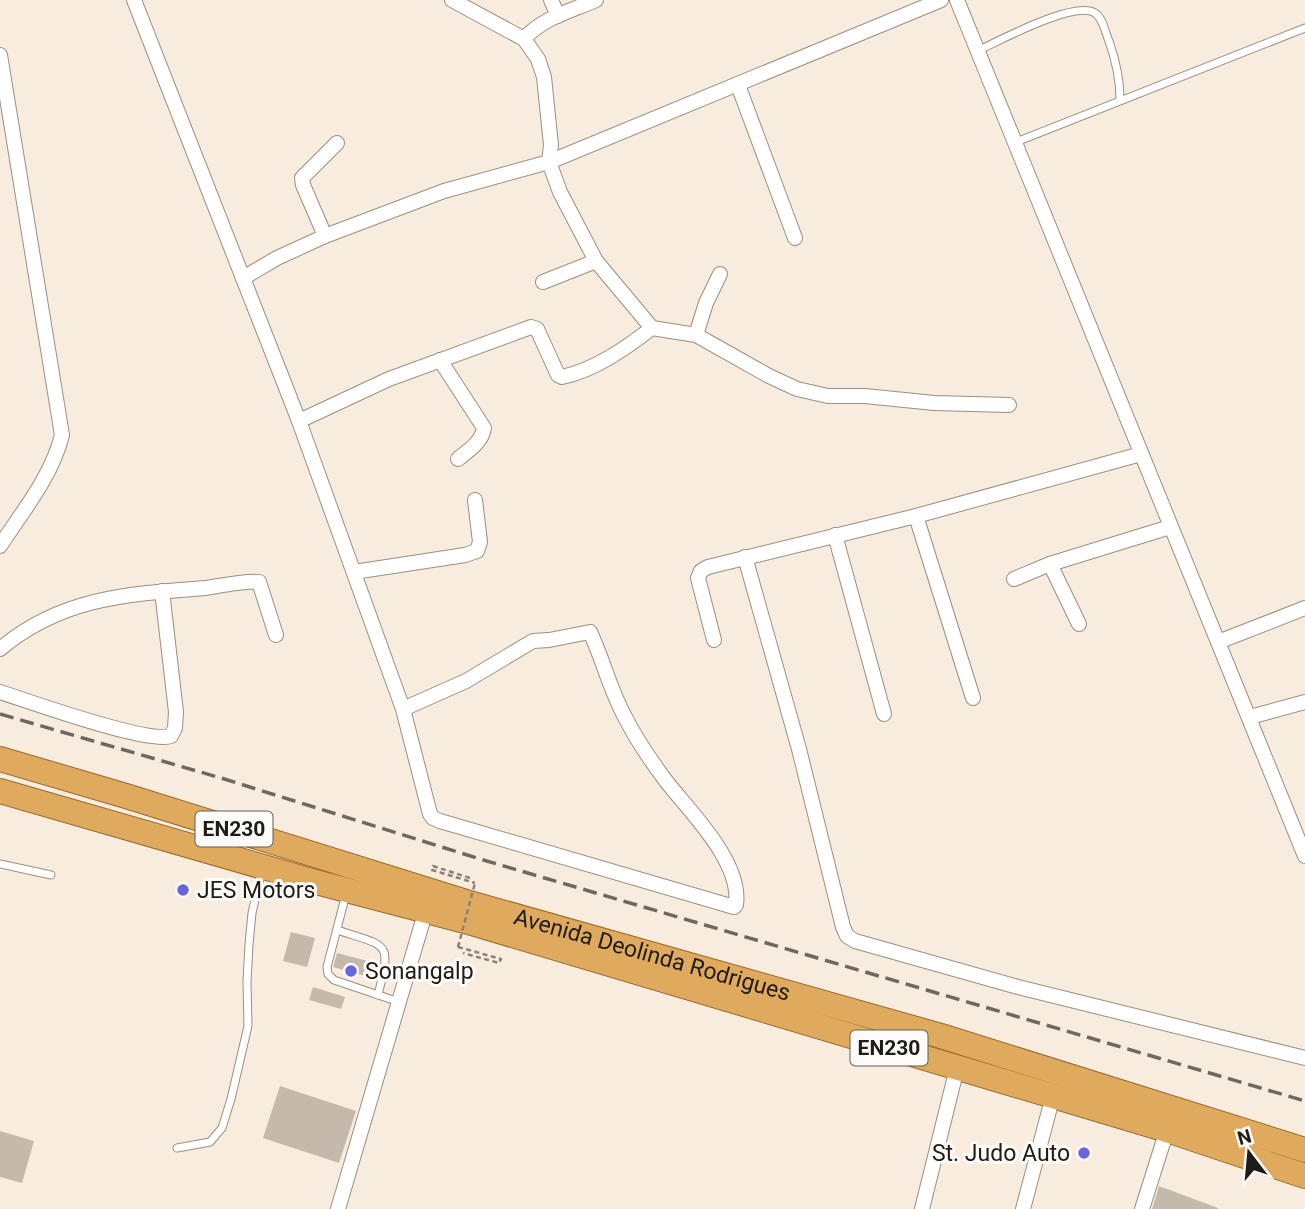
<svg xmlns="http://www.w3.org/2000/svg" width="1305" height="1209" font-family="Roboto,sans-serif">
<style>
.building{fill:#c5b9ac}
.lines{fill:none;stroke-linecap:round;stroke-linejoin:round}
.service-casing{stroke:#9a8f82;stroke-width:9}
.minor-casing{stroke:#9a8f82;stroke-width:16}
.trunk-casing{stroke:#976a2b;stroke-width:26}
.path{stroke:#8a8279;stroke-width:2.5;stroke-dasharray:5 3.5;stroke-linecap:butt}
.service{stroke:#fff;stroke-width:7}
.minor{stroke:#fff;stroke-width:14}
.trunk{stroke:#dfaa5e;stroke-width:24}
.rail{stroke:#6f6860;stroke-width:3.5;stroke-dasharray:14 7;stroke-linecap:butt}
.path-bridge{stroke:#8a8279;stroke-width:2.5;stroke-dasharray:5 3.5;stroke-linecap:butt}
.poi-dot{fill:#6c64de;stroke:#fdfbf8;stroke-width:2.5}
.labels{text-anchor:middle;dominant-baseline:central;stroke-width:6;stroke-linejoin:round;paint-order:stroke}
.shield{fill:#fdfbf8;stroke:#625e5a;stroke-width:2}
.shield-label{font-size:21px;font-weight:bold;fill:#1f1b16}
.poi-label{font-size:23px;fill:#1f1b16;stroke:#fdfbf8;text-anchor:start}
.street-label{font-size:23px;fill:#1f1b16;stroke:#fdfbf8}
</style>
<rect width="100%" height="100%" fill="#f8ecde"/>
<g class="building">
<path d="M291,932L315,938L307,967L283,961Z"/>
<path d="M337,953L379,964L376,979L333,967Z"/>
<path d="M313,987L345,997L341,1009L309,1000Z"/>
<path d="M280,1086L356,1111L339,1163L263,1138Z"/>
<path d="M0,1131L34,1141L22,1183L0,1177Z"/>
<path d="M1159,1186L1218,1208V1209H1152Z"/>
</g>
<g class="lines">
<defs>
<g id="service">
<path d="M979,50C1001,40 1075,0 1095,13C1103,18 1105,32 1109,41C1116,61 1120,79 1120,99"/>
<path d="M1016,142L1305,28"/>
<path d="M0,864L51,875"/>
<path d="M346,894L327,967L328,974L334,980L399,1002"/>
<path d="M337,930C388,947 392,940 378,995"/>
<path d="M177,1148L210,1142L222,1128L231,1099L248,1026L247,982L249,944L252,913L262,870"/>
</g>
<g id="minor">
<path d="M134,0L299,421L403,709L430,814L433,818L440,821L734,907L736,905C742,862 691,813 666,781C651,761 636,739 625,717C610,690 603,659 590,632L549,640L533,641L466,681L403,709"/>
<path d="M452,0L524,39L538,59L544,77L548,116L551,145L549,162L560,192L596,261L652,328"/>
<path d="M551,0L558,16"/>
<path d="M957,0L1305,856"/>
<path d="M524,39C542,18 571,11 596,0"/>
<path d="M0,55L62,435C52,476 22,512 0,546"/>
<path d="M738,85L795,238"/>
<path d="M325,236L303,185L302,178L337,143"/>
<path d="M243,278L277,258L325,236L444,191L549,162L941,0"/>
<path d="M543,282L596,261"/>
<path d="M696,335L706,303L720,274"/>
<path d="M440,360L484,428C482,442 468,451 458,459"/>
<path d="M299,421L389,379L531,327L537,329L558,375L562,377C595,370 626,348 652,328L696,335L769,376L797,389L828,396H865L934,403L1009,405"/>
<path d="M916,516L973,698"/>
<path d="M835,535L884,714"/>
<path d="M745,557L799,749L843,927L847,936L855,941L1018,987L1305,1058"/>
<path d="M1050,564L1079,624"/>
<path d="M354,572L465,555L477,551L480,542L475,500"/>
<path d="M1014,579L1050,564L1170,527"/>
<path d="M714,640L698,578L701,571L708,567L916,516L1141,454"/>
<path d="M1218,642L1305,608"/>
<path d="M0,649C62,597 129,594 206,588C219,586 248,580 259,582L276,635"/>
<path d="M0,692C31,702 147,744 171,736L175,728L176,712L162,591"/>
<path d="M1250,717L1305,702"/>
<path d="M338,1209L426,910"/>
<path d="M922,1209L957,1068"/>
<path d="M1023,1209L1053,1096"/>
<path d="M1142,1209L1167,1130"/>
</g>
<g id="trunk">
<path id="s1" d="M0,759L126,796L466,902L941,1036L1305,1150"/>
<path d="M0,791L312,881L472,923L1167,1130L1305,1176"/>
</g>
</defs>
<use href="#service" class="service-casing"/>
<use href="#minor" class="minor-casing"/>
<use href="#trunk" class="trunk-casing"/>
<g class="path">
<path d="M470,878L433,866L432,870L475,883"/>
<path d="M458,947L501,959L499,963L463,953"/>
</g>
<use href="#service" class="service"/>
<use href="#minor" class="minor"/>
<use href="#trunk" class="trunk"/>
<path class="rail" d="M0,714L221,778L480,859L1305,1101"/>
<path class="path-bridge" d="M458,947L475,883"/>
</g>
<g class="poi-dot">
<circle cx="183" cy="890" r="7"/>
<circle cx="351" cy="971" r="7"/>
<circle cx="1084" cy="1153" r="7"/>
</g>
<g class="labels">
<g class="shield">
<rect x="195.5" y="811.5" width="77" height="35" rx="5"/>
<rect x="850.5" y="1030.5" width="77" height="35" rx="5"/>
</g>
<g class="shield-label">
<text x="234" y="829">EN230</text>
<text x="889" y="1048">EN230</text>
</g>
<g class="poi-label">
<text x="197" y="890">JES Motors</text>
<text x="365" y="971">Sonangalp</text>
<text x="1070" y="1153" text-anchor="end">St. Judo Auto</text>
</g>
<g class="street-label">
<text stroke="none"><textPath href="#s1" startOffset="681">Avenida Deolinda Rodrigues</textPath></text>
</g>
</g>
<g transform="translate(1249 1153) rotate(344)" stroke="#fdfbf8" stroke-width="5" paint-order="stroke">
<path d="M0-5L12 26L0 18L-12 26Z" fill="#1f1b16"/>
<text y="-10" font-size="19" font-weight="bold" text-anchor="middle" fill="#1f1b16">N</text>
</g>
</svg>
